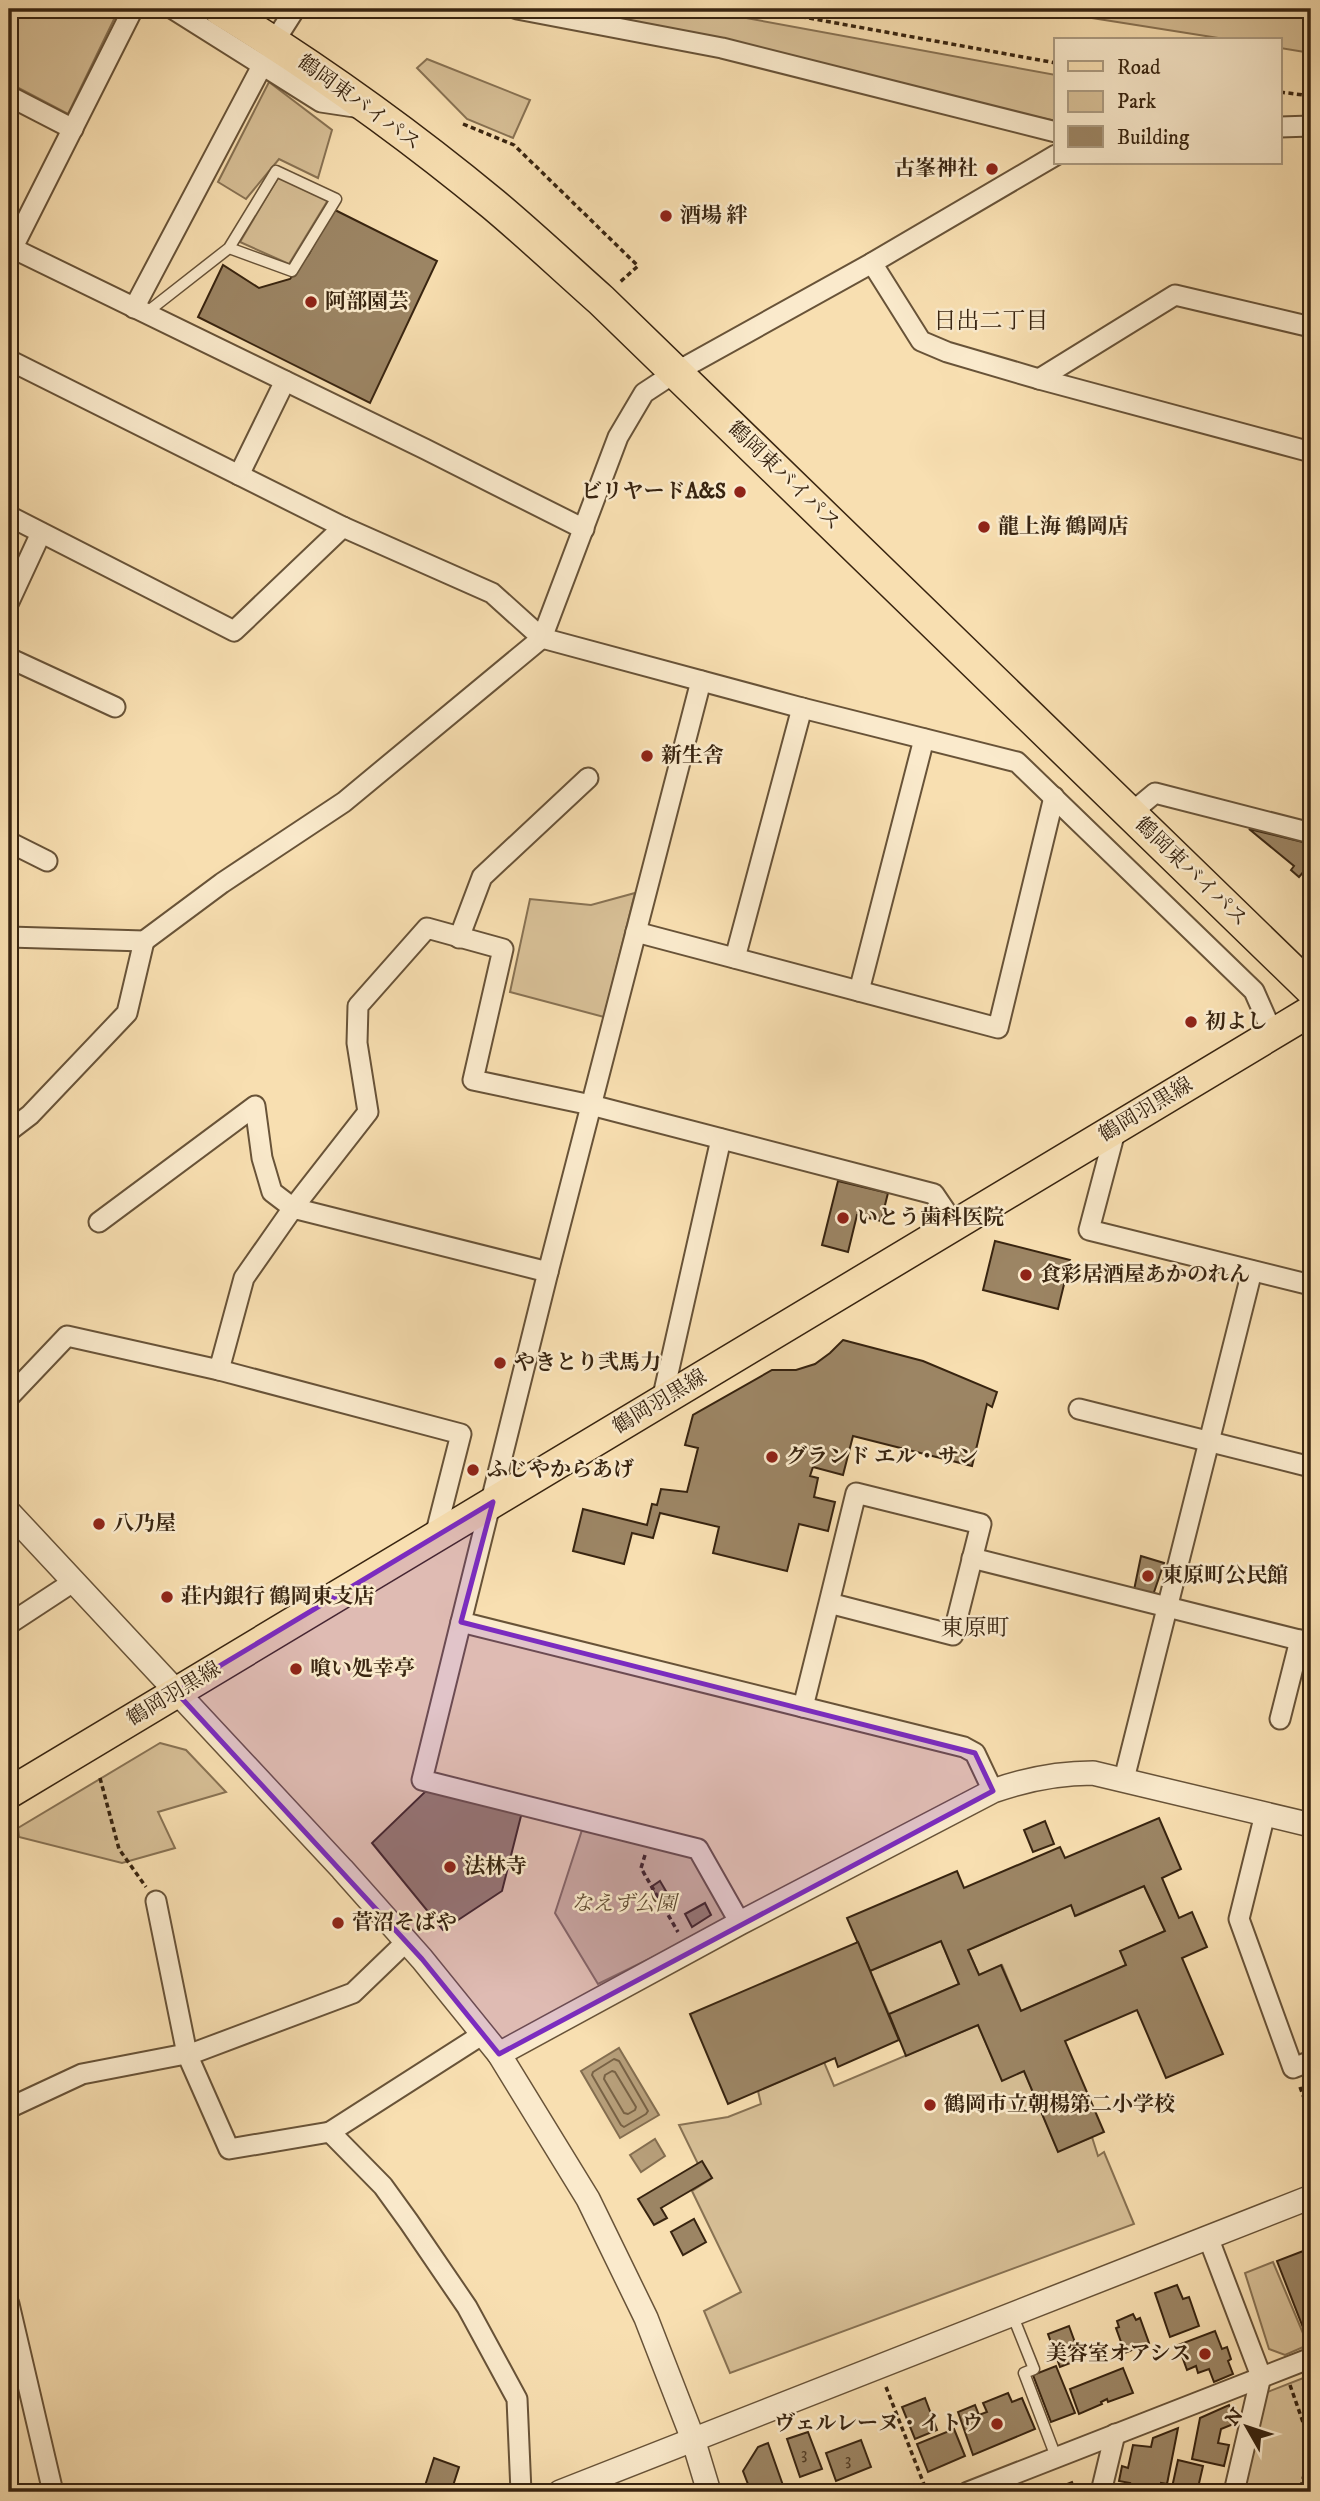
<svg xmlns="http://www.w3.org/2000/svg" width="1320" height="2501" font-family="'IM FELL DW Pica','Noto Serif JP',serif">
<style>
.green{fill:#d7bf96;stroke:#887253;stroke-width:2}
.water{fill:#b79f7a;stroke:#846e50;stroke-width:2}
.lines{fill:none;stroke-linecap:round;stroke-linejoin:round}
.shore{stroke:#786245;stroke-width:2}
.building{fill:#9c8564;stroke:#382410;stroke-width:2;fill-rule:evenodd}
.service-casing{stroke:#685338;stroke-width:13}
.minor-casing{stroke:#685338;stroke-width:23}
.tertiary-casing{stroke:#685338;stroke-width:26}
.primary-casing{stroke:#382410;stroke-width:33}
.trunk-casing{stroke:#382410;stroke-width:35}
.path{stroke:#382410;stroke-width:3.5;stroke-dasharray:5 3.5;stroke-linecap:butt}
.service{stroke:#faeacc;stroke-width:10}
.minor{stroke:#faeacc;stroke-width:19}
.tertiary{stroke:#faeacc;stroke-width:23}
.primary{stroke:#f8dfb1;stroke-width:30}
.trunk{stroke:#f8dfb1;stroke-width:32}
.marked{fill:#7b2cbf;fill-opacity:0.2;stroke:#7b2cbf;stroke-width:5;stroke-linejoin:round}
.poi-dot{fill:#8f2418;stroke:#faeacc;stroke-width:2.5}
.labels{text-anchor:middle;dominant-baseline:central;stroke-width:5;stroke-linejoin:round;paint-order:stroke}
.number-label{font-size:18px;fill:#513c25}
.street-label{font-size:21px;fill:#382410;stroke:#faeacc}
.poi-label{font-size:21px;font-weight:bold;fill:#382410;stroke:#faeacc;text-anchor:start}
.park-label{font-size:21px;font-style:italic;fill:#604b32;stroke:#faeacc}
.neighbourhood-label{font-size:23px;fill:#382410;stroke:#faeacc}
</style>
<rect width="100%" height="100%" fill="#f8dfb1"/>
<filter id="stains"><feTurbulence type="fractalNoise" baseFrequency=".00286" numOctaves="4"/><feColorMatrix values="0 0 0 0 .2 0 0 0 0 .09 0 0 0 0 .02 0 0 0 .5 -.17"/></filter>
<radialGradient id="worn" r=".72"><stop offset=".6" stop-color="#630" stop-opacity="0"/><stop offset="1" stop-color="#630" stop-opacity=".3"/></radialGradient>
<g class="green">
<path d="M9,9H119L68,114L9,83Z"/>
<path d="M522,9H697L1056,75V121Z"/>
<path d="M1035,9H1311V53L1280,48V40H1231Z"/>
<path d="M427,59L530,100L513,138L467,119L417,68Z"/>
<path d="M269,82L332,130L318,178L279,159L246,199L218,182Z"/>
<path d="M279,176L328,200L289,264L240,242Z"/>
<path d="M635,893L604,1017L510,992L530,899L591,905Z"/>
<path d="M160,1743L186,1750L226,1792L158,1812L175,1848L122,1863L19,1837L18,1828Z"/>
<path d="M582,1830L695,1858L729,1920L598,1984L555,1913Z"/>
<path d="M1144,1886L1165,1931L1121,1951L1126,1965L1021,2011L1002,1965L979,1975L968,1950L1071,1905L1076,1916Z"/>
<path d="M941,1941L959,1984L889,2014L870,1971Z"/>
<path d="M978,2025L1002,2080L1024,2071L1058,2151L1092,2137L1098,2156L1104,2152L1134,2224L730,2373L704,2311L741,2292L692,2191L712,2178L698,2164L679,2125L728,2117L761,2104L758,2091L824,2062L834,2086Z"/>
<path d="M1273,2262L1308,2345L1285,2355L1269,2349L1245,2273Z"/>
<path d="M1311,2375V2492H1241L1265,2393Z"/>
</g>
<g class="water">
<path d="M619,2048L659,2115L620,2138L581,2071Z"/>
<path d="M655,2139L665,2156L641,2172L630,2155Z"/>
</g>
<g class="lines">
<g class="shore">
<path d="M614,2059L619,2061L648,2111L646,2114L624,2127L621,2125L592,2075L593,2072Z"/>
<path d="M612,2071L615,2072L636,2107L635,2110L628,2114L624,2113L604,2079L605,2075Z"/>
</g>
</g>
<g class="building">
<path d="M333,209L437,261L370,403L198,317L223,265L259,288L290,279L309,254Z"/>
<path d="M1249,829L1311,844V876L1305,870L1299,877L1291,870L1294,866Z"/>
<path d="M838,1181L888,1193L881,1221L857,1215L848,1252L822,1245Z"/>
<path d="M995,1241L1070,1260L1058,1309L983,1290Z"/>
<path d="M843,1340L923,1361L997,1392L992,1407L987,1404L972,1466L853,1436L843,1475L813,1467L810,1476L818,1478L814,1497L835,1502L828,1531L799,1524L787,1571L713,1553L719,1527L660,1513L653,1538L632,1533L624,1564L573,1551L583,1509L647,1525L652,1504L657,1505L661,1489L687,1492L698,1448L685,1445L693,1415L772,1370H796L815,1364L830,1353Z"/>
<path d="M1141,1556L1164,1563L1153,1595L1134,1590Z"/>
<path d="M429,1788L522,1812L502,1891L443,1930L372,1843Z"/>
<path d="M1159,1818L1181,1869L1162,1878L1179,1918L1192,1912L1207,1947L1182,1958L1223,2054L1166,2078L1137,2010L1065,2041L1104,2132L1058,2152L1024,2071L1002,2081L978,2025L906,2056L889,2014L959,1984L941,1941L870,1971L847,1918L957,1871L964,1888L1060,1847L1065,1858ZM1144,1886L1165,1931L1120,1951L1126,1965L1021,2011L1001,1965L979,1975L968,1950L1071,1905L1075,1916Z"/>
<path d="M1045,1821L1054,1844L1033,1852L1024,1830Z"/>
<path d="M660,1881L670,1898L661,1904L651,1887Z"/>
<path d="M705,1903L711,1915L692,1927L685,1914Z"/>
<path d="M858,1942L899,2040L838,2067L835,2058L728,2104L690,2014Z"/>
<path d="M702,2161L712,2178L661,2208L667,2218L654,2225L638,2199Z"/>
<path d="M694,2219L706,2242L683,2255L671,2232Z"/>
<path d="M1311,2248V2327L1304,2330L1277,2261Z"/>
<path d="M1177,2285L1183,2299L1189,2297L1199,2326L1170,2337L1155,2293Z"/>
<path d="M1133,2314L1136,2320L1140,2318L1149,2343L1125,2353L1116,2328L1119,2327L1117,2321Z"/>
<path d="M1069,2326L1081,2359L1060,2367L1048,2334Z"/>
<path d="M1215,2331L1222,2349L1227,2347L1231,2359L1228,2361L1233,2374L1214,2382L1209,2369L1198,2373L1196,2366L1187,2370L1178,2345Z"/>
<path d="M1056,2366L1075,2413L1051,2422L1033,2375Z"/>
<path d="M1123,2368L1133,2393L1108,2402L1107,2399L1101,2402L1102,2404L1079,2414L1070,2389Z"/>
<path d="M1008,2393L1012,2402L1022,2398L1035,2429L973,2455L958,2412L975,2405L979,2415L987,2412L983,2403Z"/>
<path d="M925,2398L937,2430L915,2439L902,2407Z"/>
<path d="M1229,2405L1236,2423L1221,2429L1218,2443L1229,2445L1224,2466L1192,2459L1200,2418Z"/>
<path d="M1178,2428L1167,2484L1161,2483L1159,2491L1129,2486L1130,2483L1119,2481L1122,2466L1128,2468L1133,2445L1151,2447L1153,2438Z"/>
<path d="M954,2429L965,2456L928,2472L917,2444Z"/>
<path d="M808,2432L822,2469L800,2477L787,2439Z"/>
<path d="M861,2440L871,2467L836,2481L826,2453Z"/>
<path d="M768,2443L785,2491L751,2492L743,2471L758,2447Z"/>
<path d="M434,2458L459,2467L451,2492H423Z"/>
<path d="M1178,2460L1203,2466L1197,2492H1171Z"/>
<path d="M1072,2482L1076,2492H1047Z"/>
</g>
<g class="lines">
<defs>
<g id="service">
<path d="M146,313L229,248L292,271L336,199L276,171L229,248"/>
<path d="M1012,2314L1034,2369L1024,2373L1056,2457"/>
</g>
<g id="minor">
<path d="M173,9L321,102L361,108"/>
<path d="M517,9L722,48L1056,132"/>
<path d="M274,42L295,9"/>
<path d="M9,96L73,129"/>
<path d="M1280,127L1311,126"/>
<path d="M12,248L425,449L584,529"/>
<path d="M9,255L133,9"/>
<path d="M872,263L921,341L947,352L1039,379L1311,452"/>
<path d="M134,308L263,64"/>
<path d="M9,360L343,527L492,593L542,638L802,708L1017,762L1254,991L1273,1034"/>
<path d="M1039,379L1175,295L1311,327"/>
<path d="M239,475L285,381"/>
<path d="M9,516L234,631L343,527"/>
<path d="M9,602L41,533"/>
<path d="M9,658L115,707"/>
<path d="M701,681L548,1272L461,1622L803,1707L829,1603L953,1635L981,1524L856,1493L829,1603"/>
<path d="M1131,813L1155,793L1311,833"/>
<path d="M9,842L47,861"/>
<path d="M636,932L998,1028L1054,797"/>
<path d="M9,937L144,941L222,883L344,802L542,638L618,437L644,393L676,372L872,263L1056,155"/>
<path d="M459,938L482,877L588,778"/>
<path d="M735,958L802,708"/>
<path d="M859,991L924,739"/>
<path d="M1116,1128L1089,1230L1311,1285"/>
<path d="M9,1131L30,1115L127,1013L144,941"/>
<path d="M99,1222L255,1106L262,1158L272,1192L293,1208L368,1112L357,1043L358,1006L427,928L503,949L473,1080L591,1105L934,1194L955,1225"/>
<path d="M219,1370L461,1434L435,1536"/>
<path d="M9,1397L67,1336L219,1370L244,1278L293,1208L548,1272"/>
<path d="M662,1400L721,1139"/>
<path d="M1079,1409L1311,1467"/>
<path d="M972,1558L1311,1643"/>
<path d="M461,1622L422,1780L698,1849L740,1923"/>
<path d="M9,1624L73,1582"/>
<path d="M803,1707L964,1747L975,1753L993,1791"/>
<path d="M1280,1719L1300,1640"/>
<path d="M1124,1779L1252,1271"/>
<path d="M1265,1814L1239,1919L1293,2068L1311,2061"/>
<path d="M156,1901L187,2054L229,2149L330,2132L383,2186L409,2222L467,2307L517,2399L521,2492"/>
<path d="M9,2108L82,2074L196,2052L353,1993L407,1941"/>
<path d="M330,2132L483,2034"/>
<path d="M1208,2237L1261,2376L1234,2492"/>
<path d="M9,2304L53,2492"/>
<path d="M968,2492L1311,2358"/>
<path d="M1101,2492L1115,2434"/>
</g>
<g id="tertiary">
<path d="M9,1512L342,1869L422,1959L499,2054L588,2199L646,2318L693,2439L709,2492"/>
<path d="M499,2054L740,1923L993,1791C1027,1779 1057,1773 1093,1773L1311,1825"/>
<path d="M560,2492L1311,2197"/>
</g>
<path id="primary" d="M9,1793L1311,1011"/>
<path id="trunk" d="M220,9C315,67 407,133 493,204C530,235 565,268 601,300L1311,989"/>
</defs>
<use href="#service" class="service-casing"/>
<use href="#minor" class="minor-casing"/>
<use href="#tertiary" class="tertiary-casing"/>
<use href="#primary" class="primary-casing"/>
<use href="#trunk" class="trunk-casing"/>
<g class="path">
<path d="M759,9L1056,63"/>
<path d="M1280,92L1311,96"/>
<path d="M463,124L514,145L638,266L620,282"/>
<path d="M100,1778L119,1849L146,1887"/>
<path d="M645,1855L641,1868L678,1932"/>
<path d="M1300,2087L1311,2117"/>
<path d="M1290,2385L1311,2445L1300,2492"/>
<path d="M886,2387L927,2492"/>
<path d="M1302,2417L1311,2419"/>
<path d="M1302,2487L1311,2490"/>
</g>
<use href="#service" class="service"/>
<use href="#minor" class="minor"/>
<use href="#tertiary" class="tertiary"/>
<use href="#primary" class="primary"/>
<use href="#trunk" class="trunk"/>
</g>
<path class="marked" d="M493,1502L461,1622L975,1753L993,1791L499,2054L422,1959L176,1692Z"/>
<g class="poi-dot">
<circle cx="992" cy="169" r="7"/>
<circle cx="666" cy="216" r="7"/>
<circle cx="311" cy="302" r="7"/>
<circle cx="740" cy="492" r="7"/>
<circle cx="984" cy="527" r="7"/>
<circle cx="647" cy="756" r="7"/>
<circle cx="1191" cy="1022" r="7"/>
<circle cx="843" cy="1218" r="7"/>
<circle cx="1026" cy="1275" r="7"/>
<circle cx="500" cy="1363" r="7"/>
<circle cx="772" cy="1457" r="7"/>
<circle cx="473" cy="1470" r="7"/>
<circle cx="99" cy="1524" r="7"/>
<circle cx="1148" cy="1576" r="7"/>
<circle cx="167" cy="1597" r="7"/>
<circle cx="296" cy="1669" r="7"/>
<circle cx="450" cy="1867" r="7"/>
<circle cx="338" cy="1923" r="7"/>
<circle cx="930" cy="2105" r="7"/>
<circle cx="1205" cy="2354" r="7"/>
<circle cx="997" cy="2424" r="7"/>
</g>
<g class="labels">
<g class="number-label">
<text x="804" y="2454">3</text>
<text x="848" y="2460">3</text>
</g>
<g class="street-label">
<text transform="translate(359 103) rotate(36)">鶴岡東バイパス</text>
<text transform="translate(784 476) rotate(44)">鶴岡東バイパス</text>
<text transform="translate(1191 872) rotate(44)">鶴岡東バイパス</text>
<text transform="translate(1146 1110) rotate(-31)">鶴岡羽黒線</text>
<text transform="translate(660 1402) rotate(-31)">鶴岡羽黒線</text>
<text transform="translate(174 1694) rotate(-31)">鶴岡羽黒線</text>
</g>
<g class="poi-label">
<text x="978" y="169" text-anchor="end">古峯神社</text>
<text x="680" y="216">酒場 絆</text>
<text x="325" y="302">阿部園芸</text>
<text x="726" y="492" text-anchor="end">ビリヤードA&amp;S</text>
<text x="998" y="527">龍上海 鶴岡店</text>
<text x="661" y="756">新生舎</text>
<text x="1205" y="1022">初よし</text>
<text x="857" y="1218">いとう歯科医院</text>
<text x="1040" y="1275">食彩居酒屋あかのれん</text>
<text x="514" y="1363">やきとり弐馬力</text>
<text x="786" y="1457">グランド エル・サン</text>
<text x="487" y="1470">ふじやからあげ</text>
<text x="113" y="1524">八乃屋</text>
<text x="1162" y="1576">東原町公民館</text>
<text x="181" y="1597">荘内銀行 鶴岡東支店</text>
<text x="310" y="1669">喰い処幸亭</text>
<text x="464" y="1867">法林寺</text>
<text x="352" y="1923">菅沼そばや</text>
<text x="944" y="2105">鶴岡市立朝楊第二小学校</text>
<text x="1191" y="2354" text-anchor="end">美容室オアシス</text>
<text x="983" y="2424" text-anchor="end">ヴェルレーヌ・イトウ</text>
</g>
<g class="park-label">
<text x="624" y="1904">なえず公園</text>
</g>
<g class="neighbourhood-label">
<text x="991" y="321">日出二丁目</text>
<text x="975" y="1628">東原町</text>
</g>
</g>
<rect width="1320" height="2501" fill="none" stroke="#f8dfb1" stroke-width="35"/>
<rect x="10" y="10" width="1299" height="2480" fill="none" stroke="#382410" stroke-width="3.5"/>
<rect x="18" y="18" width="1285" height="2466" fill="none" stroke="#382410" stroke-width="2"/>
<rect x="1054" y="38" width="228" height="126" fill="#faeacc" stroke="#ac9b81" stroke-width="2"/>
<rect x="1068" y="61" width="35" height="10" fill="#f8dfb1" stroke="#ac9b81" stroke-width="2"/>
<text x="1117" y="74" font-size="21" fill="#382410">Road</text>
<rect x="1068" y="91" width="35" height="21" fill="#d7bf96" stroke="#ac9b81" stroke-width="2"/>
<text x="1117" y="108" font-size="21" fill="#382410">Park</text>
<rect x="1068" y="126" width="35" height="21" fill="#9c8564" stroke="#ac9b81" stroke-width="2"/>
<text x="1117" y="144" font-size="21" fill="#382410">Building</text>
<g transform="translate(1247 2427) rotate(309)" stroke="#faeacc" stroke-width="5" paint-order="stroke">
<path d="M0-5L12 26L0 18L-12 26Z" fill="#382410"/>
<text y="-10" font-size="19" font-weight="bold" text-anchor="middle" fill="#382410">N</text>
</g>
<rect width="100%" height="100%" filter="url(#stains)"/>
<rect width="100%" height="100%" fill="url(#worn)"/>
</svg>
